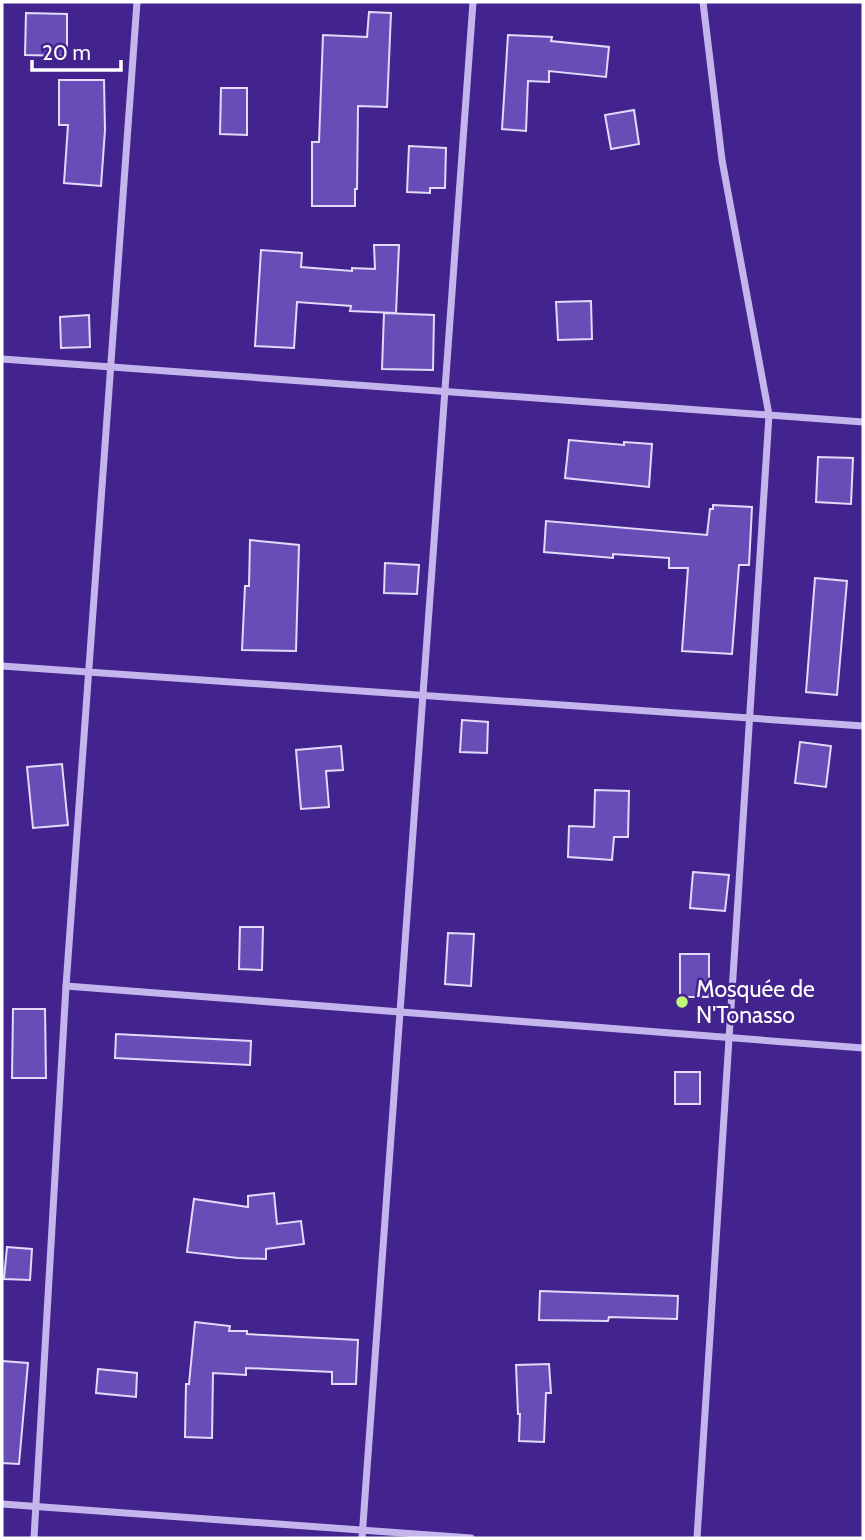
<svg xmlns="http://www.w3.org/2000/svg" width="865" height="1540" font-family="Cabin,sans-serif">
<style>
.building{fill:#694db6;stroke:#e2daf9;stroke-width:2}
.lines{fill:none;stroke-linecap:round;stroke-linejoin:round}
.minor{stroke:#c4b5ec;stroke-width:7}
.poi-dot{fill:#c0f679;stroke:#43248f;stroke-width:2.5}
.labels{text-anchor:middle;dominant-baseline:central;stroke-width:5;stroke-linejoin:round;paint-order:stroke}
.poi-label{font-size:23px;fill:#fff;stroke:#43248f;text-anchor:start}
</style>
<rect width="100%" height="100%" fill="#43248f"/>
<g class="building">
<path d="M369,12L391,13L387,107L358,106L357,189H355V206H312V142H319L323,35L367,37Z"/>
<path d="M26,13L67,14V56L25,55Z"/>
<path d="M508,35L552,37L551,41L609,47L606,77L549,71V82L528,81L526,131L502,129Z"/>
<path d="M59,80H104L105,130L101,186L64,183L68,125H59Z"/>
<path d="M221,88H247V135L220,134Z"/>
<path d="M634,110L639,144L611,149L605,115Z"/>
<path d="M409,146L446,148L445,188H430V193L407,192Z"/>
<path d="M374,245H399L396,313L350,311L351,306L297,302L294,348L255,346L261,250L302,253L301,267L352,271V268L375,269Z"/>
<path d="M591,301L592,339L558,340L556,302Z"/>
<path d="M384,313L434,315L433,370L382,369Z"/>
<path d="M89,315L90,347L61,348L60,317Z"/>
<path d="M569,440L624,445V442L652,444L649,487L565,478Z"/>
<path d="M818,457L853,458L851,504L816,502Z"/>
<path d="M713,505L752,507L749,565H739L732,654L682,651L688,568H669V558L613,554V558L544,552L546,521L707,535L710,509H713Z"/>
<path d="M250,540L299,545L296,651L242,650L245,586H249Z"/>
<path d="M385,563L419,565L417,594L384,593Z"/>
<path d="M815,578L847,581L837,695L806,692Z"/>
<path d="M462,720L488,722L487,753L460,752Z"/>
<path d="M800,742L831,746L826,787L795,783Z"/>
<path d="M341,746L343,770L326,771L329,807L301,809L296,750Z"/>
<path d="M62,764L68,825L33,828L27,767Z"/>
<path d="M595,790L629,791L628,837H614L612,860L568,857L569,826L594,827Z"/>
<path d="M693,872L729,875L725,911L690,908Z"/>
<path d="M240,927H263L262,970L239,969Z"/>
<path d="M448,933L474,934L471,986L445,984Z"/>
<rect x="680" y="954" width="29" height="43"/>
<path d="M13,1009H45L46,1078H12Z"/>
<path d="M116,1034L251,1041L250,1065L115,1058Z"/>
<rect x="675" y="1072" width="25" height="32"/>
<path d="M274,1193L277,1224L301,1221L304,1244L266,1249V1259L238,1258L187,1252L194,1199L248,1207V1196Z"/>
<path d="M7,1247L32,1249L30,1280L4,1279Z"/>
<path d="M540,1291L678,1296L677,1319L609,1317L608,1321L539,1320Z"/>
<path d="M195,1322L230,1326L229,1331H247V1334L358,1340L356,1384H332V1372L246,1368V1375L213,1373L212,1438L185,1437L186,1384H189Z"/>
<path d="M2,1361L28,1363L19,1464L2,1463Z"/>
<path d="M549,1364L551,1393H546L544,1442L519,1441L520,1414H518L516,1365Z"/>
<path d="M98,1369L137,1373L136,1397L96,1393Z"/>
</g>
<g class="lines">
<g class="minor">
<path d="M2,359L863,422"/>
<path d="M2,666L863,726"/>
<path d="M66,986L863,1048"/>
<path d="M2,1504L471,1538"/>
<path d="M34,1538L66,986L137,2"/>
<path d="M362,1538L473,2"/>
<path d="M697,1538L769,415L722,160L703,2"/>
</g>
</g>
<circle class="poi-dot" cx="682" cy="1002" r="7"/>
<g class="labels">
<g class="poi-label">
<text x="696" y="989">Mosquée de<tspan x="696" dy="26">N'Tonasso</tspan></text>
</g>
</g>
<rect width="865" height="1540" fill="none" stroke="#ffffff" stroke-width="7"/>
<path d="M32 60v10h89v-10" fill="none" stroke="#ffffff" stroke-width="3.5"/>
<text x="42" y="60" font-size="21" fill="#ffffff" stroke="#43248f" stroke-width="5" paint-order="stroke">20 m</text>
</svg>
